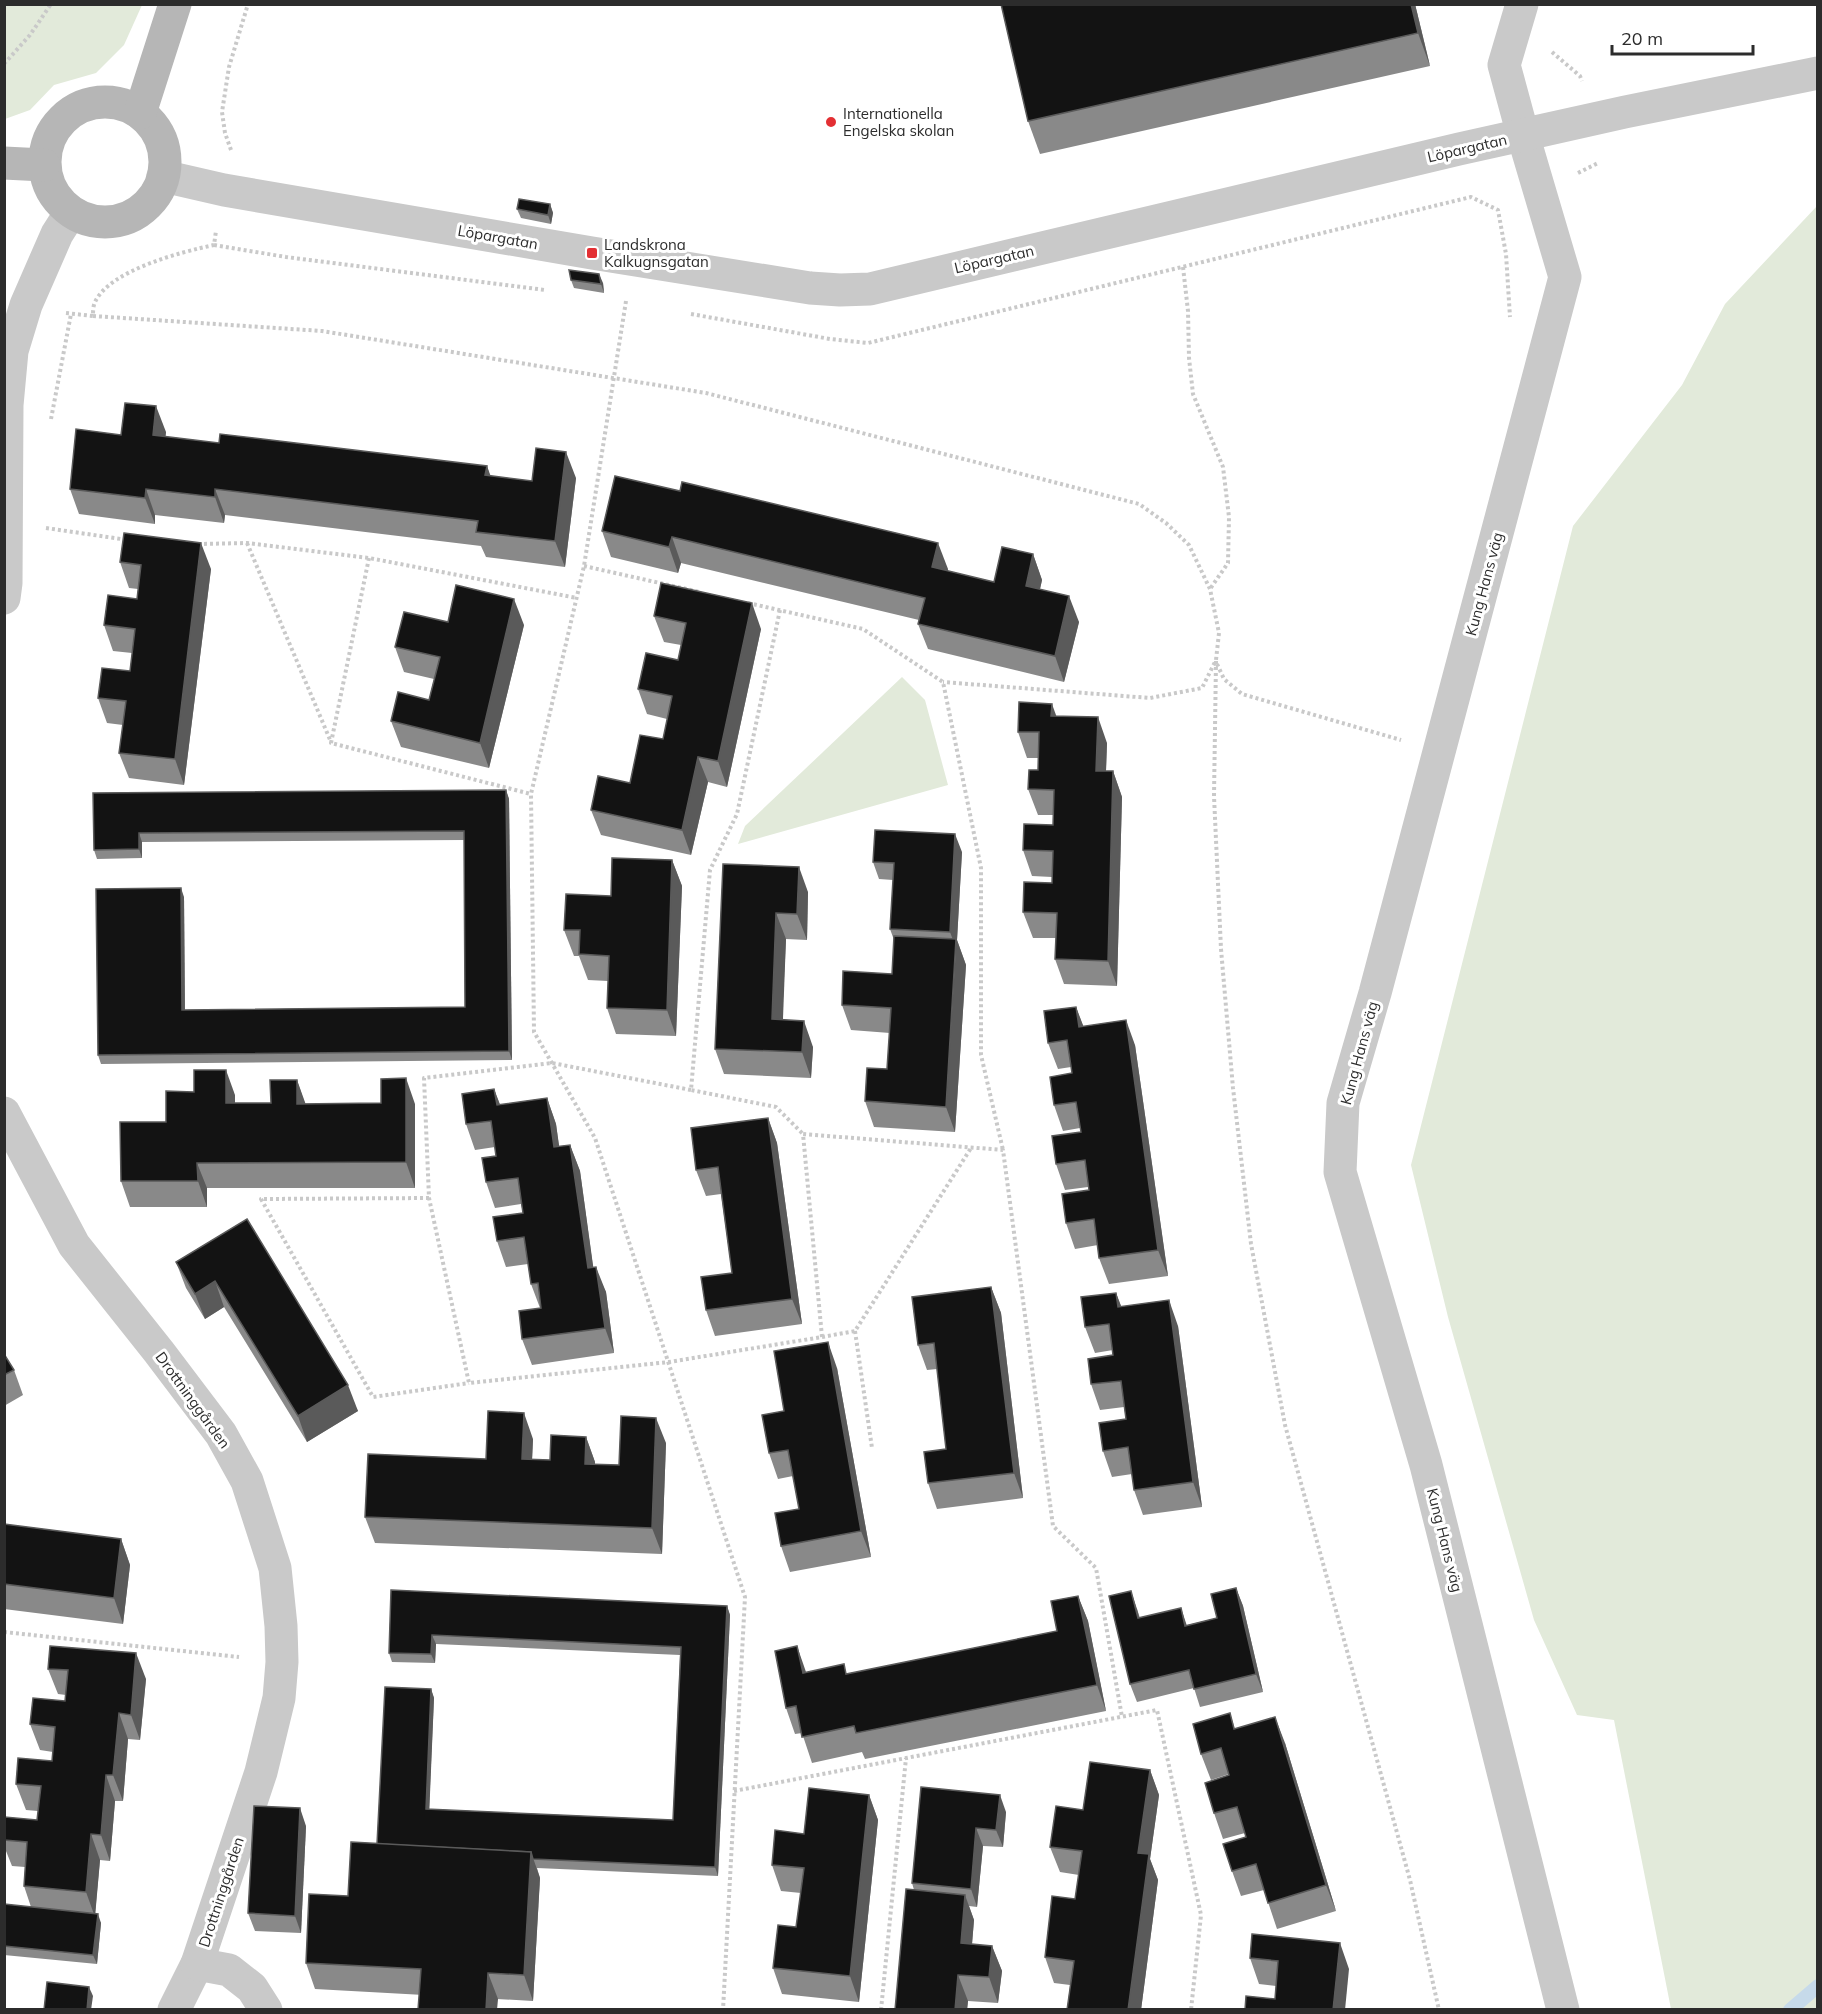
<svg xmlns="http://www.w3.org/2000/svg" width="1822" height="2014" font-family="Mulish,sans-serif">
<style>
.green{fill:#e2eada}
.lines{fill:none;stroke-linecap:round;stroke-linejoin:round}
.stream{stroke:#c6daea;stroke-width:14}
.path{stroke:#c9c9c9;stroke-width:4;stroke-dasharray:3 3;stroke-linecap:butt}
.street{stroke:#c9c9c9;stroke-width:33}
.secondary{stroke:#b6b6b6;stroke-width:33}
.wall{fill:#898989}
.shaded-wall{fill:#5a5a5a}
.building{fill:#131313;stroke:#5a5a5a;stroke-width:1.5}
.poi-dot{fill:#e32f33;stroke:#fff;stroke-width:2}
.labels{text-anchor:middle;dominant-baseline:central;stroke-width:6;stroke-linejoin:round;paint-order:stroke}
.poi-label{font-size:15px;fill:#2c2c2c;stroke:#fff;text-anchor:start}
.street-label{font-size:15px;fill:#2c2c2c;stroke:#fff}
</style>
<rect width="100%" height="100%" fill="#fff"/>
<g class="green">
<path d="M5,4H142V5L124,45L96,73L54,85L30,110L5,119Z"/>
<path d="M1817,206V2009H1671L1614,1720L1577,1715L1534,1620L1448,1317L1411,1165L1573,526L1682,385L1725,304Z"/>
<path d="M902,677L925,700L948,785L738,844L745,826Z"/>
</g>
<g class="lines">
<path class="stream" d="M1790,2010L1818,1986"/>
<g class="path">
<path d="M1552,52L1580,76L1582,81"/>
<path d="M4,64L30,35L51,4"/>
<path d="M231,150L225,133L222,112L229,67L248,4"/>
<path d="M1578,173L1598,163"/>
<path d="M214,245L286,257L545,290"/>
<path d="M1183,267L1188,311L1189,358L1193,394L1223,467L1229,517L1228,563L1210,589"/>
<path d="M626,301L584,566L531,794L534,1032L595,1138L745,1597L723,2010"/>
<path d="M66,313L93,316C93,312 93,306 95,302C110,270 181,252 214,245L216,231"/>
<path d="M691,314L830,339L868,343L1471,197L1498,210L1506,254L1510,317"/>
<path d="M93,316L322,331L706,393L1139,504L1166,523L1189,545L1210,589L1219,633L1216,660L1202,688L1150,698L943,682"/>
<path d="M51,419L71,314"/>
<path d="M46,528L128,540"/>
<path d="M247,543L331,742"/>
<path d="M198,544L247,543L369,558L577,598"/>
<path d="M369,558L331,743L531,794"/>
<path d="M584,566L700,592"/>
<path d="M748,603L863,629L943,682L981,868V1055L1003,1150"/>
<path d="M780,610L737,814L710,870L691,1090L776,1107L803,1134"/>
<path d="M1216,661L1214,796L1221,949L1233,1088L1251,1244L1285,1425L1410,1880L1439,2010"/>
<path d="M1217,664L1224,679L1242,694L1401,740"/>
<path d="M691,1090L552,1063L424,1078L429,1198L469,1383L669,1362L822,1337L803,1134L1003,1150L1053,1526L1096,1568L1122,1717"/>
<path d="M429,1198L261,1199L373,1397L469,1383"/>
<path d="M855,1331L872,1448"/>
<path d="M822,1337L855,1331L971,1148"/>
<path d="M4,1632L239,1657"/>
<path d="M734,1791L1157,1710L1201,1915L1191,2010"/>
<path d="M881,2010L906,1758"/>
</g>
<g class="street">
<path d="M1522,4L1504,65L1523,135L1565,277L1375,993L1343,1103L1340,1172L1426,1465L1563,2010"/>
<path d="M163,176L224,190L592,253L810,288L840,290L870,289L1459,149L1625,112L1818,73"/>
<path d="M4,598L6,583L7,405L12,351L26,305L57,234L71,212"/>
<path d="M4,1113L74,1245L159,1352L221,1434L247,1481L275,1568L281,1626L282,1662L279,1698L261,1772L197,1964L174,2010"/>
<path d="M197,1964L229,1970L252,1988L266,2010"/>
</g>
<g class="secondary">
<circle cx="105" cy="162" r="60"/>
<path d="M140,113L175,4"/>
<path d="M4,163L44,165"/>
</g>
</g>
<g class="wall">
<path d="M1001,4H1415L1430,66L1040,154L1028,121Z"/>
<path d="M550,204L553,213L551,224L521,218L517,209Z"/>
<path d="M571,280L603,283L604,293L574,288Z"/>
<path d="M166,432L165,437L219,443L487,466L490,476L532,481L576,478L565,567L486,557L481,546L225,515L224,523L155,515V524L79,514L70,489L121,435Z"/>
<path d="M615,476L948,569L947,571L994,582L1033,554L1042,580L1040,589L1079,622L1064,682L928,649L918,624L919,620L681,563L678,573L611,557L602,531Z"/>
<path d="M120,562L211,569L184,785L129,778L119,753L123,725L107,723L98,698L130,671L132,653L113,651L104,625L137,599L138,589L129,588Z"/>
<path d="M654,616L761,629L727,787L708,782L691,855L601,835L591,810L630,783L663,739L667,719L647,714L638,689L678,660L681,645L664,642Z"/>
<path d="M448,622L524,625L489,768L401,747L391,721L429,700L434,679L404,672L395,647Z"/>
<path d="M1056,716L1107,743L1106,771H1113L1122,797L1117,986L1064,984L1055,959L1056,938H1033L1023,912L1052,883V877L1032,876L1023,850L1053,825V815H1038L1028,789L1038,770V758H1027L1018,732Z"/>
<path d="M506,790L509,799L512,1060L101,1064L98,1055L184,897L185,1010L465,1007L464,840L142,842V858L97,859L94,850L93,793Z"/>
<path d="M962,852L957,940L966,965L955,1132L874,1127L865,1101L887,1069L890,1033L851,1030L842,1005L892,974L894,940L890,929L893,880L879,879L873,862Z"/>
<path d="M672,860L682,886L676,1036L616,1034L607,1008L608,981L588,980L579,956H574L564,930L611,896Z"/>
<path d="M723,864L808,892L807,940L786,939L782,1020L813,1047L811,1078L724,1074L715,1049Z"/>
<path d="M1076,1007L1083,1026L1135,1045L1168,1276L1109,1284L1099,1258L1098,1245L1075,1249L1066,1223L1089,1190L1088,1187L1065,1190L1056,1164L1081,1132L1080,1128L1063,1131L1054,1105L1072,1073L1071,1067L1058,1069L1048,1043Z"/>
<path d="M297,1080L305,1104H415V1188H207V1207H130L121,1181L166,1122L194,1092L235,1095V1103H271Z"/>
<path d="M494,1089L500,1105L547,1098L556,1124L559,1147L570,1145L580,1171L593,1267L606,1292L614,1353L532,1365L522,1339L540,1308L531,1284L528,1264L506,1267L497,1241L523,1213L521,1204L495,1208L486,1182L496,1156L495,1147L475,1150L466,1124Z"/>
<path d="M768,1118L777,1143L802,1324L715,1336L706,1310L732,1273L721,1194L706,1196L696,1170Z"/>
<path d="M247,1219L358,1411L307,1442L224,1307L205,1319L186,1288L176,1262Z"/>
<path d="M991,1287L1001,1313L1023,1498L937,1509L928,1483L946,1449L937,1369L927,1370L918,1345Z"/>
<path d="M1116,1293L1121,1306L1178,1326L1202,1507L1143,1515L1134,1490L1132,1474L1112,1477L1103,1451L1126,1419L1124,1407L1100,1410L1091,1384L1113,1355V1350L1095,1353L1085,1327Z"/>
<path d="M4,1354L14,1370L23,1395L4,1406Z"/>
<path d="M837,1368L871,1557L790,1572L781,1546L799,1509L793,1476L778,1479L769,1453L784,1411Z"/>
<path d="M586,1437L595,1462V1464L619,1465L666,1443L662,1554L375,1543L365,1517L486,1459L533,1439L532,1459L550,1460Z"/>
<path d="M4,1524L121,1539L130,1565L123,1624L4,1609Z"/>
<path d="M1236,1588L1243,1606L1263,1692L1200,1707L1194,1688L1137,1702L1130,1684L1137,1609L1140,1618L1187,1625L1217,1618Z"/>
<path d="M391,1590L727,1606L730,1615L718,1876L537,1868L540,1878L533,2001L315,1989L306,1963L348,1896L377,1844L431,1689L434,1698L429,1809L673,1820L680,1655L436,1644L435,1663L392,1662L389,1653Z"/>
<path d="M1078,1596L1088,1621L1106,1711L865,1759L862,1752L812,1763L802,1733L795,1734L786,1708L806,1672L848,1674L1057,1631Z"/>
<path d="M50,1646L146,1679L140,1740L128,1739L123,1801H115L110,1861L100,1860L95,1914L101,1923L97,1964L4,1955V1904L31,1907L24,1886L25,1867L12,1866L4,1846V1822L37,1820L38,1811L26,1810L16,1784L52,1761L53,1752L40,1750L30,1724L65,1701L66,1695L58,1694L48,1669Z"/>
<path d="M1230,1713L1235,1729L1285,1743L1336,1911L1277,1929L1264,1890L1241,1896L1232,1871L1246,1837L1245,1833L1223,1839L1214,1813L1229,1775V1774L1211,1780L1201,1754Z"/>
<path d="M1150,1770L1159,1795L1150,1859L1158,1880L1141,2010H1067L1070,1985L1054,1983L1045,1957L1075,1899L1079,1875L1060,1872L1050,1847L1083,1810Z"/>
<path d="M921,1787L1006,1812L1003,1847L983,1846L977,1907L969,1906L974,1920L972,1944L992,1946L1002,1971L998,2003L968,2001L967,2010H895L914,1890L912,1883Z"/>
<path d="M869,1795L878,1820L859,2002L782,1994L773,1968L796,1927L801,1893L781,1891L772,1865L804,1834Z"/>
<path d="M306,1826L301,1933L255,1931L248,1913Z"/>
<path d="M1250,1958L1349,1969L1275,1999L1276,1986L1259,1984Z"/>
</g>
<g class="shaded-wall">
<path d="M1411,4H1415L1430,66L1418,33Z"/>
<path d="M550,204L553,213L551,224L548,215Z"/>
<path d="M599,274L603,283L604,293L601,284Z"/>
<path d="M156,406L166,432L163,461L153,435Z"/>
<path d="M566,452L576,478L565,567L555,541Z"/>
<path d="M487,466L496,491L485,475Z"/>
<path d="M146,489L155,515V524L145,498Z"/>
<path d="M215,489L225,515L224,523L215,497Z"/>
<path d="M672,537L681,563L678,573L669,547Z"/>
<path d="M201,543L211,569L184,785L175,759Z"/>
<path d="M938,543L948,569L942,593L932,567Z"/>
<path d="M1033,554L1042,580L1035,611L1026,586Z"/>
<path d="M1069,596L1079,622L1064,682L1055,656Z"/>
<path d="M514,599L524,625L489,768L480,743Z"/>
<path d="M752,603L761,629L727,787L718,761Z"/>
<path d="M1052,704L1061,729L1051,716Z"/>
<path d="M1098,717L1107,743L1105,797L1096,771Z"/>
<path d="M698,757L708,782L691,855L682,830Z"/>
<path d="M1113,771L1122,797L1117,986L1108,961Z"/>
<path d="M506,790L509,799L512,1060L509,1051Z"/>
<path d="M139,833L142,842V858L139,849Z"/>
<path d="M955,834L962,852L957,940L966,965L955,1132L946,1107L956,948L950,932Z"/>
<path d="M672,860L682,886L676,1036L667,1010Z"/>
<path d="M799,867L808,892L807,940L797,914Z"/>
<path d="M181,888L184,897L185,1019L182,1010Z"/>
<path d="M776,913L786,939L782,1045L772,1019Z"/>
<path d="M1076,1007L1086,1033L1079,1027Z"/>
<path d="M1126,1020L1135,1045L1168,1276L1158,1250Z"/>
<path d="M804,1021L813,1047L811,1078L802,1052Z"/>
<path d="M226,1070L235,1095V1129L226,1103Z"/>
<path d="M406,1078L415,1104V1188L406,1162Z"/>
<path d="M297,1080L306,1105L297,1104Z"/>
<path d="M494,1089L504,1115L497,1105Z"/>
<path d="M547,1098L556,1124L563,1173L554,1147Z"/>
<path d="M768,1118L777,1143L802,1324L792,1299Z"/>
<path d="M570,1145L580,1171L597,1294L588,1268Z"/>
<path d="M197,1163L207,1188V1207L198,1181Z"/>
<path d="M596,1267L606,1292L614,1353L605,1328Z"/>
<path d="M215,1281L224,1307L205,1319L195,1294Z"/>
<path d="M991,1287L1001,1313L1023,1498L1014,1473Z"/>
<path d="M1116,1293L1126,1319L1118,1307Z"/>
<path d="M1169,1300L1178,1326L1202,1507L1193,1482Z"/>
<path d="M828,1342L837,1368L871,1557L861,1531Z"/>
<path d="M348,1385L358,1411L307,1442L298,1416Z"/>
<path d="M524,1413L533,1439L531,1484L522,1459Z"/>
<path d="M656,1418L666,1443L662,1554L652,1528Z"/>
<path d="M586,1437L595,1462L594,1490L585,1464Z"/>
<path d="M121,1539L130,1565L123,1624L114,1598Z"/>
<path d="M1236,1588L1243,1606L1263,1692L1256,1674Z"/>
<path d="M1131,1591L1137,1609L1144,1636L1138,1618Z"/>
<path d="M1078,1596L1088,1621L1106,1711L1097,1685Z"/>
<path d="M727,1606L730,1615L718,1876L715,1867Z"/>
<path d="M1181,1608L1187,1626H1185Z"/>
<path d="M432,1635L436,1644L435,1663L431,1654Z"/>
<path d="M797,1646L806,1672L812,1699L803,1673Z"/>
<path d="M136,1653L146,1679L140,1740L131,1715Z"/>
<path d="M431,1689L434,1698L429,1818L426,1809Z"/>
<path d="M119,1713L128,1739L123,1801L113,1775Z"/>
<path d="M1275,1717L1285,1743L1336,1911L1326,1885Z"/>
<path d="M1150,1770L1159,1795L1150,1859L1158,1880L1141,2010H1128L1138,1853Z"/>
<path d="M106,1775L115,1801L110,1861L101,1835Z"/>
<path d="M869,1795L878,1820L859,2002L850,1976Z"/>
<path d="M1000,1795L1006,1812L1003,1847L996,1830Z"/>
<path d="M300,1808L306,1826L301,1933L295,1916Z"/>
<path d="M976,1828L983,1846L977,1907L971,1889Z"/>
<path d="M91,1834L100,1860L95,1917L86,1892Z"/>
<path d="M531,1852L540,1878L533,2001L524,1975Z"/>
<path d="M965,1895L974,1920L970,1968L961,1943Z"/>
<path d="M98,1914L101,1923L97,1964L93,1955Z"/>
<path d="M1340,1943L1349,1969L1345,2010H1333Z"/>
<path d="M992,1946L1002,1971L998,2003L989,1977Z"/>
<path d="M488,1973L498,1999L497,2010H486Z"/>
<path d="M958,1975L968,2001L967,2010H955Z"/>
<path d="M89,1987L93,1996L91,2010H87Z"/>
</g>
<g class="building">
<path d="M1001,4H1411L1418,33L1028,121Z"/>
<path d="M519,199L550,204L548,215L517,209Z"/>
<path d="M569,270L599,274L601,284L571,280Z"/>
<path d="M125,403L156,406L153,435L219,443L220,434L487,466L485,475L532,481L536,448L566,452L555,541L476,532L478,521L215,489V497L146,489L145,498L70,489L76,429L121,435Z"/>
<path d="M615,476L680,491L682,482L938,543L932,567L994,582L1002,547L1033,554L1026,586L1069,596L1055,656L918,624L925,598L672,537L669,547L602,531Z"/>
<path d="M124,533L201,543L175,759L119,753L126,701L98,698L102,668L130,671L135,629L104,625L108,595L137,599L141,565L120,562Z"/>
<path d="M661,583L752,603L718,761L698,757L682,830L591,810L598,776L630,783L640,735L663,739L672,696L638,689L646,653L678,660L686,623L654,616Z"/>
<path d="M456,585L514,599L480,743L391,721L398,692L429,700L440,657L395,647L404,612L448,622Z"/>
<path d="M1019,702L1052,704L1051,716L1098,717L1096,771H1113L1108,961L1055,959L1057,913L1023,912L1024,882L1052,883L1053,851L1023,850L1024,824L1053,825L1054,790L1028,789L1029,770H1038L1039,732H1018Z"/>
<path d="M506,790L509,1051L98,1055L96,889L181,888L182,1010L465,1007L464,831L139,833V849L94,850L93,793Z"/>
<path d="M875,830L955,834L950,932L890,929L894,863L873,862Z"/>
<path d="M612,858L672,860L667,1010L607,1008L609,956L579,954L580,930H564L566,894L611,896Z"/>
<path d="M723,864L799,867L797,914L776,913L772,1019L804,1021L802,1052L715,1049Z"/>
<path d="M894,936L956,939L946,1107L865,1101L867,1068L887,1069L891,1008L842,1005L843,971L892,974Z"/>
<path d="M1076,1007L1079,1027L1126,1020L1158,1250L1099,1258L1094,1219L1066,1223L1062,1194L1089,1190L1085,1160L1056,1164L1052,1136L1081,1132L1076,1102L1054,1105L1050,1077L1072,1073L1067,1040L1048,1043L1044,1011Z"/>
<path d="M194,1070H226V1103H271L270,1080H297V1104L381,1103V1079L406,1078V1162L197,1163L198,1181H121L120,1122H166V1091L194,1092Z"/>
<path d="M494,1089L497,1105L547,1098L554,1147L570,1145L588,1268L596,1267L605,1328L522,1339L519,1311L541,1308L538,1283L531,1284L524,1237L497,1241L493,1217L523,1213L518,1178L486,1182L482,1158L496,1156L491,1121L466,1124L462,1094Z"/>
<path d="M768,1118L792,1299L706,1310L701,1277L732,1273L718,1167L696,1170L691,1128Z"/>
<path d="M247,1219L348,1385L298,1416L215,1281L195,1294L176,1262Z"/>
<path d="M991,1287L1014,1473L928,1483L924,1452L946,1449L934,1343L918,1345L912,1297Z"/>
<path d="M1116,1293L1118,1307L1169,1300L1193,1482L1134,1490L1128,1447L1103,1451L1099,1423L1126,1419L1121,1381L1091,1384L1088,1359L1113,1355L1109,1324L1085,1327L1081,1297Z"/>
<path d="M828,1342L861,1531L781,1546L775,1513L799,1509L788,1450L769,1453L762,1415L784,1411L774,1351Z"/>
<path d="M4,1354L14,1370L4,1375Z"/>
<path d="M488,1411L524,1413L522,1459L550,1460L551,1435L586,1437L585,1464L619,1465L621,1416L656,1418L652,1528L365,1517L368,1454L486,1459Z"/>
<path d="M4,1524L121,1539L114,1598L4,1584Z"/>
<path d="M1236,1588L1256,1674L1194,1689L1189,1670L1130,1684L1109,1596L1131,1591L1138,1618L1181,1608L1185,1626L1217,1618L1211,1594Z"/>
<path d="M391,1590L727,1606L715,1867L533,1859L531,1852L377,1844L385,1687L431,1689L426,1809L673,1820L681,1647L432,1635L431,1654L389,1653Z"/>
<path d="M1078,1596L1097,1685L856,1733L854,1726L802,1737L796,1706L786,1708L775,1651L797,1646L803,1673L844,1664L846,1674L1057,1631L1051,1601Z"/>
<path d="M50,1646L136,1653L131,1715L119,1713L113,1775H106L101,1835L91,1834L86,1892L24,1886L27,1842L4,1840L5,1817L37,1820L41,1786L16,1784L18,1758L52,1761L55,1727L30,1724L33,1698L65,1701L68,1670L48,1669Z"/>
<path d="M1230,1713L1234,1729L1275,1717L1326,1885L1268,1903L1256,1864L1232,1871L1223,1844L1246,1837L1237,1807L1214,1813L1205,1783L1229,1775L1221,1748L1201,1754L1193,1724Z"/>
<path d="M1090,1762L1150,1770L1138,1853L1149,1854L1128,2010H1067L1074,1961L1045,1957L1052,1896L1075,1899L1082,1851L1050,1847L1056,1806L1083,1810Z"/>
<path d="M921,1787L1000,1795L996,1830L976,1828L971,1889L912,1883Z"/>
<path d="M809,1788L869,1795L850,1976L773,1968L778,1925L796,1927L804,1868L772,1865L775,1830L804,1834Z"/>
<path d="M254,1806L300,1808L295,1916L248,1913Z"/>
<path d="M351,1842L531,1852L524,1975L488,1973L486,2010H418L421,1969L306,1963L309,1894L348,1896Z"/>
<path d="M906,1889L965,1895L961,1943L992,1946L989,1977L958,1975L955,2010H895Z"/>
<path d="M4,1904L98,1914L93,1955L4,1946Z"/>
<path d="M1252,1934L1340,1943L1333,2010H1245L1246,1996L1275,1999L1278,1961L1250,1958Z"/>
<path d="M47,1982L89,1987L87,2010H44Z"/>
</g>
<g class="poi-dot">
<circle cx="831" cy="122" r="6"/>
<rect x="586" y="247" width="12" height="12" rx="3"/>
</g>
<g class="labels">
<g class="poi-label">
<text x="843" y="113">Internationella<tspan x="843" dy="17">Engelska skolan</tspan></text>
<text x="604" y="244">Landskrona<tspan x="604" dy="17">Kalkugnsgatan</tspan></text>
</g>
<g class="street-label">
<text transform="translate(1467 148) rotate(-13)">Löpargatan</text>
<text transform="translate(498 237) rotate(10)">Löpargatan</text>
<text transform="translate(994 259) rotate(-13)">Löpargatan</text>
<text transform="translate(1484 584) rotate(-75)">Kung Hans väg</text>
<text transform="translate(1359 1053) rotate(-75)">Kung Hans väg</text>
<text transform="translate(193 1400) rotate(54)">Drottninggården</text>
<text transform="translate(1445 1540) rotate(76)">Kung Hans väg</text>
<text transform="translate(221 1892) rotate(-72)">Drottninggården</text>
</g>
</g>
<rect width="1822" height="2014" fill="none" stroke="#2c2c2c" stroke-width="12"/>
<path d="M1612 45v9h141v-9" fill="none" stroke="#2c2c2c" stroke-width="3"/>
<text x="1621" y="45" font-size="18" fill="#2c2c2c" stroke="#ffffff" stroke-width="4.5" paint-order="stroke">20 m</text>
</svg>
